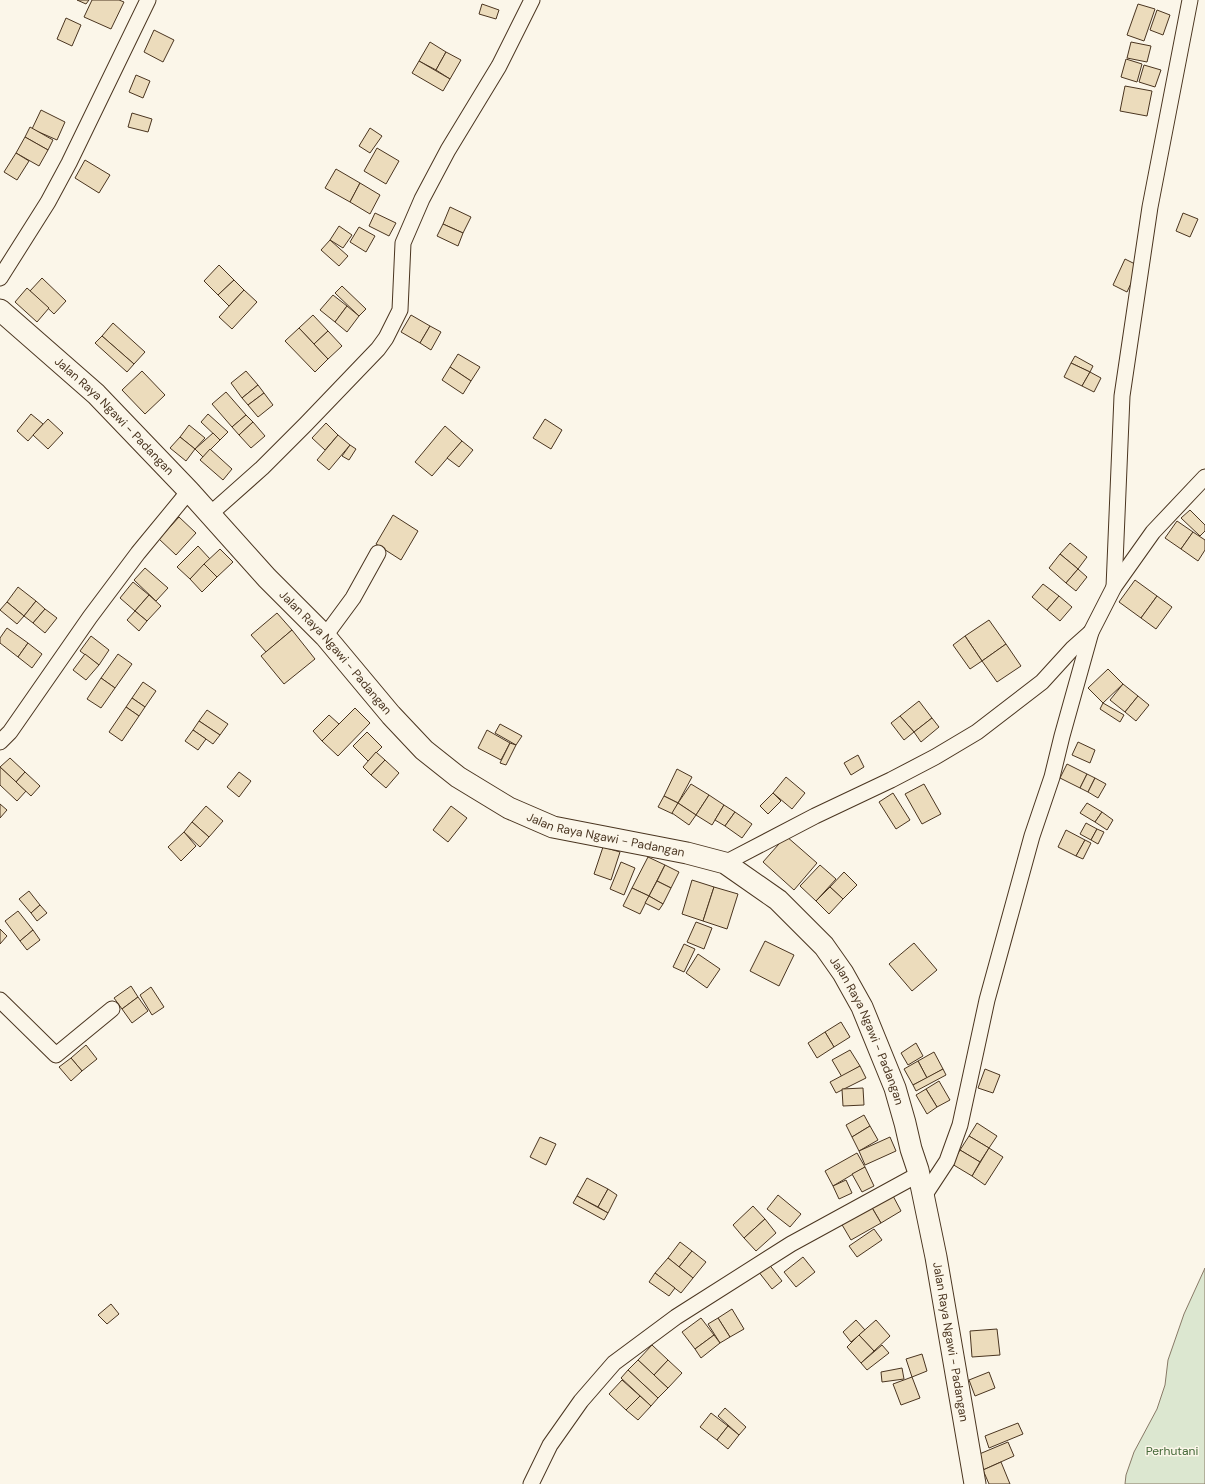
<svg xmlns="http://www.w3.org/2000/svg" width="1205" height="1484" font-family="'DM Sans',sans-serif">
<style>
.green{fill:#dce7d0;stroke:#887966}
.building{fill:#ecdcbc;stroke:#4a3520}
.lines{fill:none;stroke-linecap:round;stroke-linejoin:round}
.minor-casing{stroke:#4a3520;stroke-width:17}
.highway-casing{stroke:#4a3520;stroke-width:23}
.minor{stroke:#fbf6e9;stroke-width:15}
.highway{stroke:#fbf6e9;stroke-width:21}
.labels{text-anchor:middle;dominant-baseline:central;stroke-width:3;stroke-linejoin:round;paint-order:stroke}
.street-label{font-size:12px;fill:#4a3520;stroke:#fbf6e9}
.park-label{font-size:12px;fill:#436837;stroke:#fbf6e9}
</style>
<rect width="100%" height="100%" fill="#fbf6e9"/>
<path class="green" d="M1205,1268V1484H1125L1126,1475L1134,1452L1157,1409L1165,1385L1168,1360L1184,1314Z"/>
<g class="building">
<path d="M77,0H89L86,4Z"/>
<path d="M92,0H119L124,2L111,29L84,17Z"/>
<path d="M482,4L499,10L496,19L479,14Z"/>
<path d="M1138,4L1155,9L1144,41L1127,35Z"/>
<path d="M1157,10L1170,15L1163,35L1150,30Z"/>
<path d="M66,18L81,25L72,46L57,39Z"/>
<path d="M154,30L174,40L163,62L144,52Z"/>
<path d="M430,42L446,52L436,70L419,61Z"/>
<path d="M1131,42L1151,46L1147,62L1127,58Z"/>
<path d="M446,52L461,60L450,79L436,70Z"/>
<path d="M1126,59L1142,64L1137,82L1121,77Z"/>
<path d="M419,61L450,79L443,91L412,73Z"/>
<path d="M1144,65L1161,70L1155,87L1139,82Z"/>
<path d="M136,75L150,81L143,98L129,92Z"/>
<path d="M1125,86L1152,91L1147,116L1120,111Z"/>
<path d="M41,110L65,122L57,140L32,129Z"/>
<path d="M132,113L152,119L148,132L128,127Z"/>
<path d="M30,127L53,140L48,150L25,137Z"/>
<path d="M370,128L382,136L370,153L359,146Z"/>
<path d="M25,137L48,150L39,166L16,153Z"/>
<path d="M377,148L399,161L386,184L364,171Z"/>
<path d="M16,153L29,161L17,180L4,172Z"/>
<path d="M85,160L110,175L99,193L75,178Z"/>
<path d="M336,169L360,183L350,202L325,188Z"/>
<path d="M360,183L380,195L370,214L350,202Z"/>
<path d="M450,207L471,217L463,233L443,224Z"/>
<path d="M375,213L396,223L389,236L369,226Z"/>
<path d="M1183,213L1198,219L1190,237L1176,231Z"/>
<path d="M443,224L463,233L458,246L437,236Z"/>
<path d="M339,226L352,235L343,248L330,240Z"/>
<path d="M359,227L375,236L366,252L350,242Z"/>
<path d="M330,240L348,256L339,266L321,250Z"/>
<path d="M1125,259L1139,266L1127,292L1113,285Z"/>
<path d="M219,265L234,280L218,295L204,281Z"/>
<path d="M42,278L66,301L54,314L30,291Z"/>
<path d="M234,280L244,290L229,306L218,295Z"/>
<path d="M342,286L366,309L359,316L335,293Z"/>
<path d="M27,288L49,308L37,322L15,302Z"/>
<path d="M244,290L257,302L232,329L219,317Z"/>
<path d="M333,295L347,306L335,322L320,310Z"/>
<path d="M347,306L359,316L347,332L335,322Z"/>
<path d="M313,315L328,331L314,344L299,328Z"/>
<path d="M411,315L430,326L420,343L401,332Z"/>
<path d="M113,323L145,352L134,364L102,336Z"/>
<path d="M430,326L441,332L431,350L420,343Z"/>
<path d="M299,328L328,359L315,372L285,341Z"/>
<path d="M328,331L342,346L328,359L314,344Z"/>
<path d="M102,336L134,364L127,372L95,343Z"/>
<path d="M458,354L480,367L471,381L450,367Z"/>
<path d="M1075,356L1093,366L1090,372L1071,363Z"/>
<path d="M1071,363L1090,372L1082,386L1064,377Z"/>
<path d="M450,367L471,381L463,394L442,380Z"/>
<path d="M142,371L165,395L145,414L122,390Z"/>
<path d="M246,371L258,385L242,398L231,383Z"/>
<path d="M1090,372L1101,378L1094,392L1082,386Z"/>
<path d="M258,385L264,393L248,405L242,398Z"/>
<path d="M226,392L246,415L232,427L212,404Z"/>
<path d="M264,393L273,405L258,417L248,405Z"/>
<path d="M31,414L43,424L28,441L17,431Z"/>
<path d="M208,414L228,432L220,440L201,422Z"/>
<path d="M246,415L253,422L239,435L232,427Z"/>
<path d="M48,419L63,433L48,449L33,435Z"/>
<path d="M545,419L562,430L551,449L533,438Z"/>
<path d="M253,422L265,436L251,448L239,435Z"/>
<path d="M326,423L338,435L325,450L312,438Z"/>
<path d="M189,425L205,438L195,449L180,437Z"/>
<path d="M445,426L462,441L432,476L415,462Z"/>
<path d="M213,433L220,440L203,457L195,449Z"/>
<path d="M338,435L350,445L329,470L317,460Z"/>
<path d="M180,437L195,449L186,461L170,448Z"/>
<path d="M462,441L473,450L459,467L447,458Z"/>
<path d="M350,445L356,449L349,460L342,456Z"/>
<path d="M210,449L232,469L223,480L200,460Z"/>
<path d="M1190,510L1205,525V531L1200,536L1181,518Z"/>
<path d="M393,515L418,531L401,560L376,544Z"/>
<path d="M179,517L196,533L176,555L159,539Z"/>
<path d="M1177,521L1193,532L1181,549L1165,538Z"/>
<path d="M1193,532L1205,540V550L1198,561L1181,549Z"/>
<path d="M1070,543L1087,557L1078,569L1060,554Z"/>
<path d="M198,546L210,559L190,579L177,567Z"/>
<path d="M220,549L233,562L217,577L204,564Z"/>
<path d="M1060,554L1078,569L1066,583L1049,568Z"/>
<path d="M204,564L217,577L202,592L190,579Z"/>
<path d="M145,568L168,588L156,601L134,580Z"/>
<path d="M1078,569L1087,577L1076,591L1066,583Z"/>
<path d="M1135,580L1157,596L1141,618L1119,602Z"/>
<path d="M133,582L149,595L135,611L120,598Z"/>
<path d="M1043,584L1059,596L1047,610L1032,597Z"/>
<path d="M18,587L36,601L24,616L7,602Z"/>
<path d="M149,595L161,606L147,621L135,611Z"/>
<path d="M1059,596L1072,607L1060,621L1047,610Z"/>
<path d="M1157,596L1172,607L1156,629L1141,618Z"/>
<path d="M36,601L45,609L33,623L24,616Z"/>
<path d="M7,602L24,616L17,624L0,610Z"/>
<path d="M45,609L57,618L45,633L33,623Z"/>
<path d="M135,611L147,621L139,631L127,620Z"/>
<path d="M277,613L292,630L266,652L251,635Z"/>
<path d="M989,620L1006,644L982,661L965,636Z"/>
<path d="M7,628L28,643L18,657L0,643V638Z"/>
<path d="M292,630L315,659L284,684L261,656Z"/>
<path d="M91,636L109,650L99,665L80,651Z"/>
<path d="M965,636L982,661L970,669L953,645Z"/>
<path d="M28,643L42,654L32,668L18,657Z"/>
<path d="M1006,644L1021,666L997,682L982,661Z"/>
<path d="M85,654L99,665L86,680L73,670Z"/>
<path d="M118,654L132,664L115,688L101,678Z"/>
<path d="M1108,669L1123,684L1103,703L1088,688Z"/>
<path d="M101,678L115,688L101,708L87,699Z"/>
<path d="M143,682L156,691L145,707L132,698Z"/>
<path d="M1123,684L1138,696L1125,712L1110,700Z"/>
<path d="M1138,696L1149,705L1136,721L1125,712Z"/>
<path d="M132,698L145,707L139,716L126,707Z"/>
<path d="M919,701L932,718L914,732L900,716Z"/>
<path d="M1103,703L1124,715L1120,722L1100,709Z"/>
<path d="M126,707L139,716L122,741L109,732Z"/>
<path d="M355,708L370,723L338,756L322,741Z"/>
<path d="M207,710L228,724L220,735L199,721Z"/>
<path d="M329,715L339,724L322,741L313,731Z"/>
<path d="M900,716L914,732L904,740L891,723Z"/>
<path d="M932,718L939,727L921,742L914,732Z"/>
<path d="M199,721L220,735L213,744L193,730Z"/>
<path d="M500,724L522,736L516,745L495,733Z"/>
<path d="M193,730L206,739L198,750L185,741Z"/>
<path d="M487,730L510,743L501,760L478,748Z"/>
<path d="M367,732L382,747L368,761L353,746Z"/>
<path d="M1078,742L1095,750L1090,763L1072,755Z"/>
<path d="M510,743L516,745L506,765L500,763Z"/>
<path d="M376,752L385,760L371,775L363,767Z"/>
<path d="M858,755L864,767L851,775L844,763Z"/>
<path d="M10,758L25,772L16,782L0,767Z"/>
<path d="M385,760L399,773L386,788L371,775Z"/>
<path d="M1067,764L1087,774L1080,788L1060,778Z"/>
<path d="M0,767L26,791L17,801L0,785Z"/>
<path d="M677,769L692,777L678,803L664,796Z"/>
<path d="M25,772L40,786L31,796L16,782Z"/>
<path d="M239,772L251,781L239,797L227,787Z"/>
<path d="M1087,774L1095,778L1088,792L1080,788Z"/>
<path d="M786,777L805,793L792,809L773,793Z"/>
<path d="M1095,778L1106,784L1098,798L1088,792Z"/>
<path d="M691,784L709,795L696,815L678,803Z"/>
<path d="M924,784L941,814L922,824L905,794Z"/>
<path d="M773,793L781,801L768,814L760,806Z"/>
<path d="M893,793L910,820L896,829L879,802Z"/>
<path d="M709,795L724,805L712,825L696,815Z"/>
<path d="M664,796L678,803L673,814L658,807Z"/>
<path d="M678,803L696,815L689,825L672,813Z"/>
<path d="M1087,803L1102,812L1095,822L1080,813Z"/>
<path d="M0,804L7,810L0,818Z"/>
<path d="M724,805L735,812L725,826L715,820Z"/>
<path d="M206,806L223,821L209,837L192,822Z"/>
<path d="M451,806L467,818L448,842L433,830Z"/>
<path d="M735,812L752,824L742,838L725,826Z"/>
<path d="M1102,812L1113,820L1107,830L1095,822Z"/>
<path d="M192,822L209,837L200,847L184,832Z"/>
<path d="M1086,823L1097,829L1091,840L1080,834Z"/>
<path d="M1097,829L1104,832L1098,844L1091,840Z"/>
<path d="M1066,830L1085,840L1076,856L1058,847Z"/>
<path d="M184,832L196,846L181,861L168,847Z"/>
<path d="M786,836L817,863L794,890L763,862Z"/>
<path d="M1085,840L1091,843L1083,859L1076,856Z"/>
<path d="M603,847L620,852L611,880L594,874Z"/>
<path d="M648,857L665,865L649,896L632,888Z"/>
<path d="M621,862L635,868L624,895L610,889Z"/>
<path d="M665,865L679,872L671,888L657,881Z"/>
<path d="M820,865L836,879L816,901L800,886Z"/>
<path d="M844,872L857,885L843,899L830,887Z"/>
<path d="M692,880L714,887L703,921L682,914Z"/>
<path d="M657,881L671,888L663,904L649,896Z"/>
<path d="M714,887L738,894L727,929L703,921Z"/>
<path d="M830,887L843,899L829,914L816,901Z"/>
<path d="M632,888L649,896L640,914L623,906Z"/>
<path d="M29,891L40,905L31,913L19,899Z"/>
<path d="M649,896L663,904L659,910L645,903Z"/>
<path d="M40,905L47,913L37,921L31,913Z"/>
<path d="M18,911L33,930L20,941L5,921Z"/>
<path d="M696,922L712,928L704,949L687,942Z"/>
<path d="M0,929L7,936L0,944Z"/>
<path d="M33,930L40,940L27,950L20,941Z"/>
<path d="M765,941L794,955L779,986L750,971Z"/>
<path d="M914,943L937,970L912,991L889,964Z"/>
<path d="M684,944L695,949L684,972L673,967Z"/>
<path d="M698,954L720,969L707,988L686,973Z"/>
<path d="M131,986L138,997L122,1009L114,998Z"/>
<path d="M151,987L164,1007L152,1015L140,995Z"/>
<path d="M138,997L148,1011L132,1023L122,1009Z"/>
<path d="M841,1022L850,1037L834,1047L825,1032Z"/>
<path d="M825,1032L834,1047L817,1058L808,1043Z"/>
<path d="M916,1043L923,1056L908,1065L901,1053Z"/>
<path d="M86,1045L97,1059L82,1071L71,1058Z"/>
<path d="M850,1050L860,1066L842,1077L832,1060Z"/>
<path d="M934,1052L943,1069L927,1078L918,1061Z"/>
<path d="M71,1058L82,1071L71,1081L59,1067Z"/>
<path d="M918,1061L927,1078L913,1085L904,1069Z"/>
<path d="M860,1066L866,1078L836,1093L830,1082Z"/>
<path d="M943,1069L946,1075L916,1091L913,1085Z"/>
<path d="M985,1069L1000,1075L993,1093L978,1088Z"/>
<path d="M939,1081L950,1100L937,1107L926,1089Z"/>
<path d="M863,1088L864,1105L843,1106L842,1089Z"/>
<path d="M926,1089L937,1107L927,1114L916,1095Z"/>
<path d="M864,1115L870,1126L852,1137L846,1125Z"/>
<path d="M977,1123L997,1136L989,1148L969,1136Z"/>
<path d="M870,1126L878,1140L859,1151L852,1137Z"/>
<path d="M969,1136L989,1148L980,1162L960,1150Z"/>
<path d="M540,1137L556,1144L546,1165L530,1157Z"/>
<path d="M890,1137L896,1151L865,1165L859,1151Z"/>
<path d="M989,1148L1003,1157L985,1185L972,1176Z"/>
<path d="M960,1150L980,1162L972,1176L952,1164Z"/>
<path d="M857,1153L865,1167L833,1186L825,1171Z"/>
<path d="M865,1167L874,1186L862,1192L852,1174Z"/>
<path d="M587,1178L608,1189L598,1207L577,1196Z"/>
<path d="M846,1180L852,1193L839,1199L833,1186Z"/>
<path d="M608,1189L617,1195L608,1213L598,1207Z"/>
<path d="M892,1194L901,1211L881,1223L871,1206Z"/>
<path d="M778,1195L801,1214L790,1227L767,1209Z"/>
<path d="M577,1196L608,1213L604,1220L573,1203Z"/>
<path d="M753,1206L765,1219L744,1238L733,1225Z"/>
<path d="M871,1206L881,1223L851,1240L841,1223Z"/>
<path d="M765,1219L776,1233L756,1251L744,1238Z"/>
<path d="M874,1229L882,1240L857,1257L849,1246Z"/>
<path d="M680,1242L692,1251L679,1267L668,1258Z"/>
<path d="M692,1251L706,1262L693,1278L679,1267Z"/>
<path d="M803,1257L815,1272L796,1287L784,1272Z"/>
<path d="M668,1258L693,1278L681,1293L655,1273Z"/>
<path d="M768,1263L782,1281L772,1289L758,1271Z"/>
<path d="M655,1273L675,1288L669,1296L649,1282Z"/>
<path d="M111,1304L119,1314L107,1324L98,1315Z"/>
<path d="M732,1309L744,1329L730,1337L718,1318Z"/>
<path d="M701,1318L714,1335L695,1349L682,1332Z"/>
<path d="M718,1318L730,1337L720,1343L708,1324Z"/>
<path d="M856,1320L865,1330L851,1342L843,1332Z"/>
<path d="M876,1320L890,1336L874,1351L859,1335Z"/>
<path d="M997,1329L1000,1355L972,1357L970,1331Z"/>
<path d="M714,1335L720,1343L701,1358L695,1349Z"/>
<path d="M859,1335L874,1351L861,1363L847,1347Z"/>
<path d="M652,1345L668,1360L654,1375L638,1360Z"/>
<path d="M882,1345L889,1353L867,1370L861,1363Z"/>
<path d="M922,1354L927,1371L912,1377L906,1359Z"/>
<path d="M638,1360L668,1388L658,1398L628,1370Z"/>
<path d="M668,1360L682,1373L668,1388L654,1375Z"/>
<path d="M902,1368L904,1379L882,1382L881,1372Z"/>
<path d="M628,1370L658,1398L651,1406L621,1378Z"/>
<path d="M989,1372L995,1388L975,1396L969,1380Z"/>
<path d="M912,1377L920,1398L901,1405L893,1384Z"/>
<path d="M622,1380L640,1396L626,1410L609,1394Z"/>
<path d="M640,1396L651,1406L638,1420L626,1410Z"/>
<path d="M725,1408L746,1427L739,1435L718,1416Z"/>
<path d="M711,1413L728,1426L717,1440L700,1427Z"/>
<path d="M1018,1423L1023,1434L989,1448L985,1436Z"/>
<path d="M728,1426L739,1435L728,1449L717,1440Z"/>
<path d="M1008,1442L1014,1456L983,1470L977,1455Z"/>
<path d="M1001,1462L1010,1484H989L983,1470Z"/>
</g>
<g class="lines">
<defs>
<g id="minor">
<path d="M0,278L48,202L69,163L148,0"/>
<path d="M209,515L262,468L306,424L378,349L386,338L400,310L403,243L422,199L448,150L499,66L532,0"/>
<path d="M1114,587L1122,396L1150,207L1190,0"/>
<path d="M325,636L353,598L378,553"/>
<path d="M0,742L10,732L90,617L138,553L189,491"/>
<path d="M725,863L815,816L891,780L935,757L977,732L1042,682L1073,648L1091,632L1114,587L1153,532L1205,477"/>
<path d="M0,1000L56,1055L112,1009"/>
<path d="M924,1196L947,1161L960,1125L987,1000L1032,836L1052,777L1062,736L1091,632"/>
<path d="M531,1484L550,1445L581,1401L614,1363L676,1317L791,1244L919,1174"/>
</g>
<g id="highway">
<path id="s1" d="M0,310L96,394L189,491L267,578L325,636L391,715L424,750L458,777L509,808L553,827L687,853L725,863L778,900L824,946L843,973L862,1007L895,1088L905,1123L911,1149L918,1170L936,1257L975,1484"/>
</g>
</defs>
<use href="#minor" class="minor-casing"/>
<use href="#highway" class="highway-casing"/>
<use href="#minor" class="minor"/>
<use href="#highway" class="highway"/>
</g>
<g class="labels">
<g class="street-label">
<text stroke="none"><textPath href="#s1" startOffset="156">Jalan Raya Ngawi - Padangan</textPath></text>
<text stroke="none"><textPath href="#s1" startOffset="480">Jalan Raya Ngawi - Padangan</textPath></text>
<text stroke="none"><textPath href="#s1" startOffset="816">Jalan Raya Ngawi - Padangan</textPath></text>
<text stroke="none"><textPath href="#s1" startOffset="1164">Jalan Raya Ngawi - Padangan</textPath></text>
<text stroke="none"><textPath href="#s1" startOffset="1488">Jalan Raya Ngawi - Padangan</textPath></text>
</g>
<g class="park-label">
<text x="1172" y="1451">Perhutani</text>
</g>
</g>
</svg>
